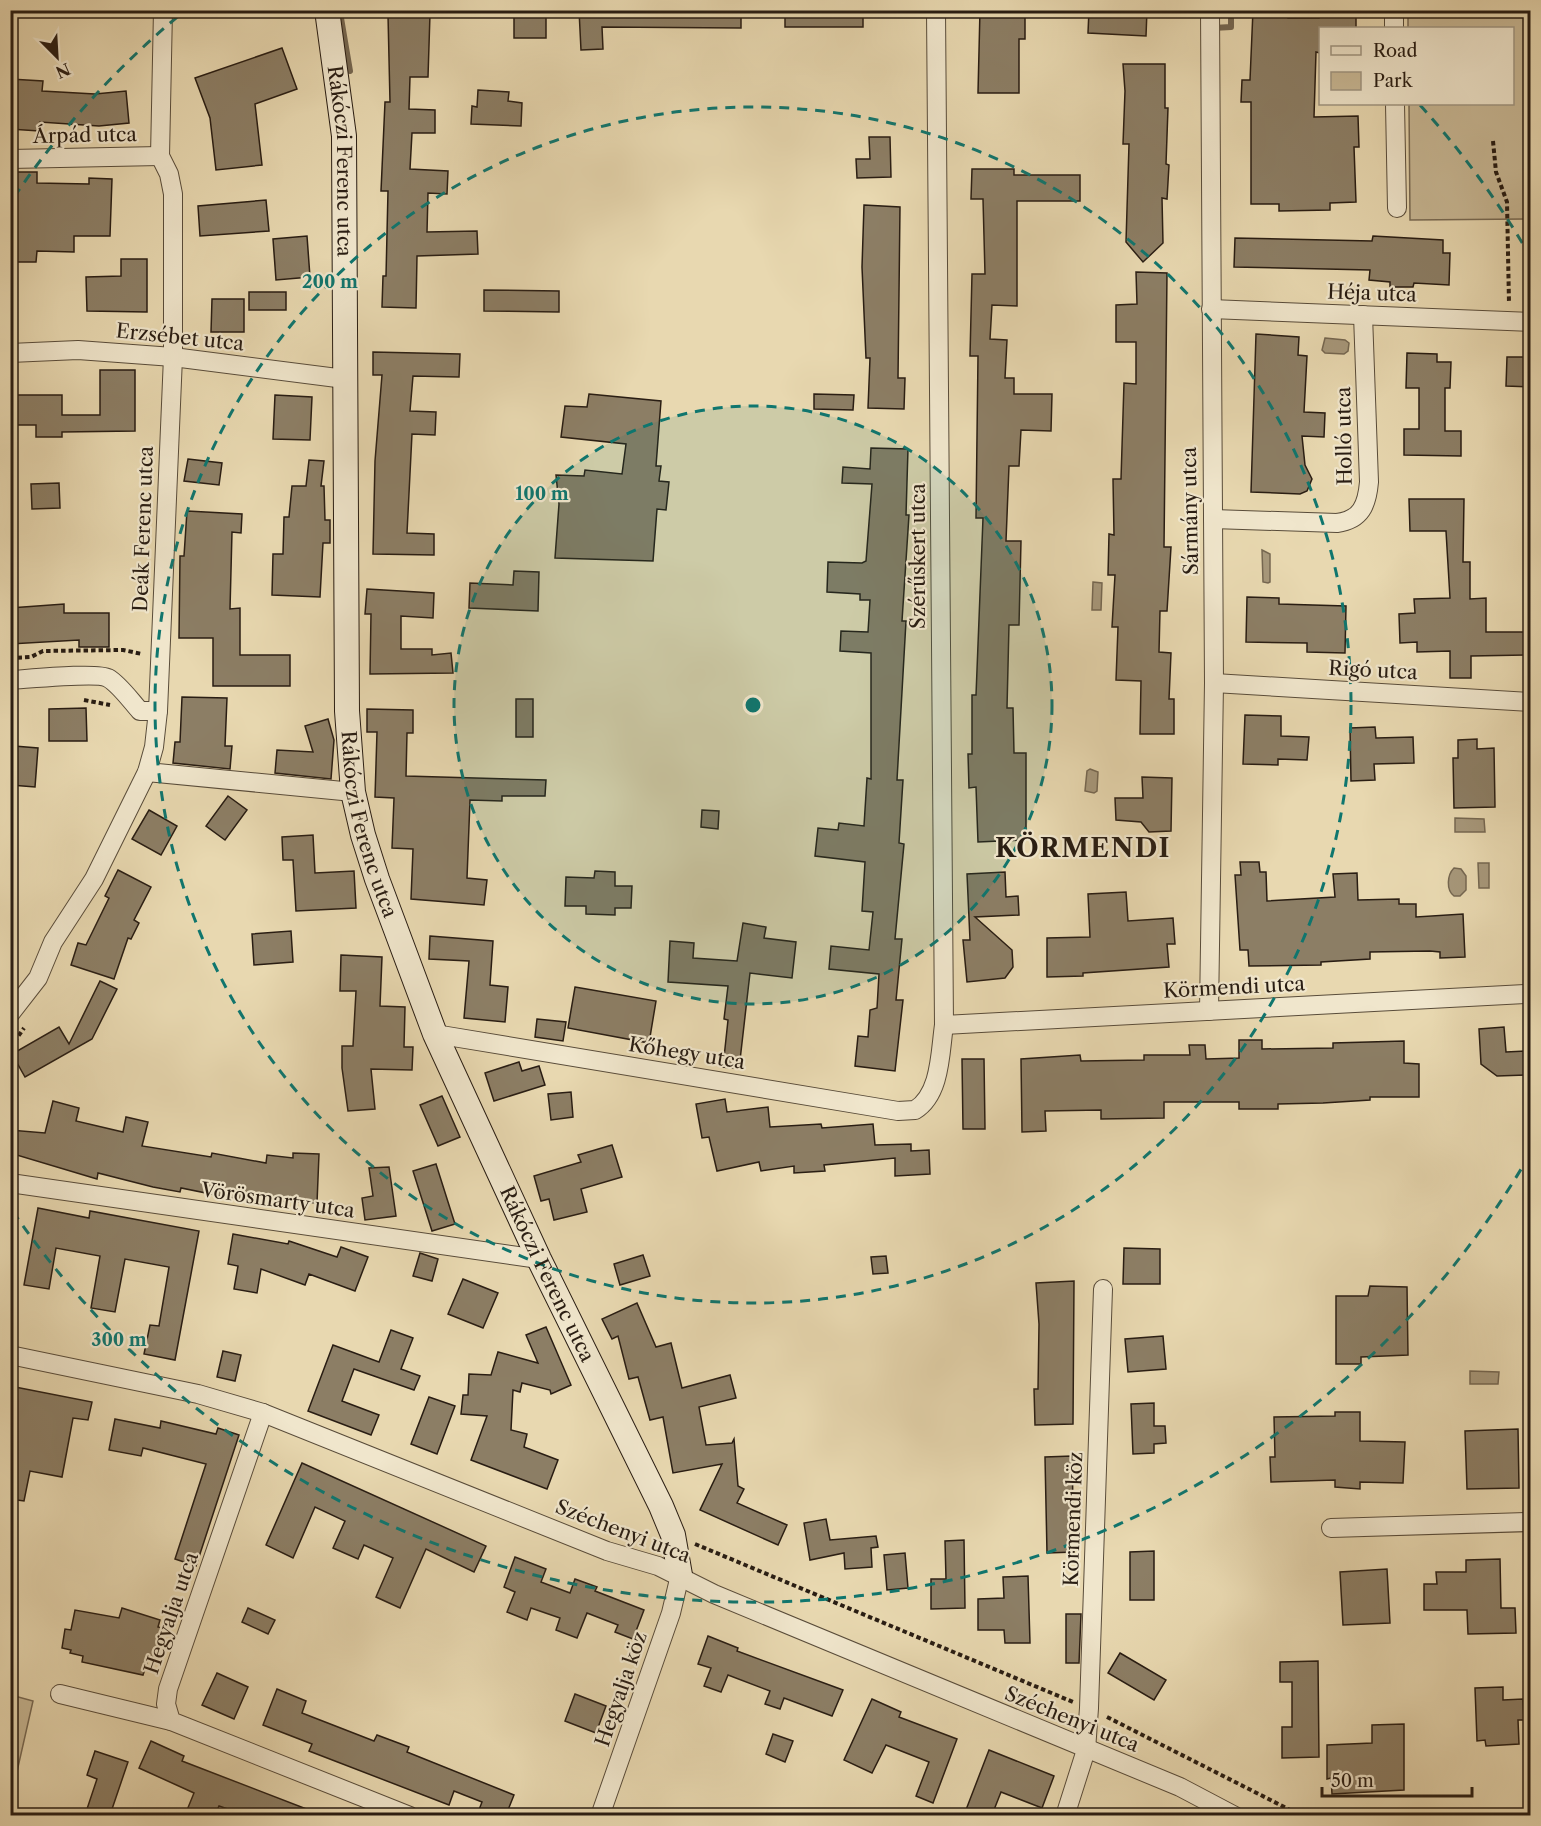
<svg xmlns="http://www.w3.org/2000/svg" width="1541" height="1826" font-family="'Libre Caslon Text',serif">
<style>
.green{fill:#c8b895;stroke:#786a54;stroke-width:1.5}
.water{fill:#a7987b;stroke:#756751;stroke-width:1.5}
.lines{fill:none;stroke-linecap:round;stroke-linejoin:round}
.stream{stroke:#756751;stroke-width:6}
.building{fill:#8c7e65;stroke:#291d13;stroke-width:1.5}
.street-casing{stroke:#594c3a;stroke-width:20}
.secondary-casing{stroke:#291d13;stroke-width:26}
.path{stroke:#291d13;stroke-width:4;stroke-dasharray:4.5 3;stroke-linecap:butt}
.street{stroke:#f0e6cc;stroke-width:18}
.secondary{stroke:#f0e6cc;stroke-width:24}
.ring{fill:none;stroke:#0f766e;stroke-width:3;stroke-dasharray:10 8}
.labels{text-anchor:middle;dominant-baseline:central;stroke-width:4.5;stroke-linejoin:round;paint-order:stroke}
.street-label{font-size:20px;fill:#291d13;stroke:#f0e6cc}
.district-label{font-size:26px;font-weight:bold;letter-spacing:1.5px;fill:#291d13;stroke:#f0e6cc}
.centre{fill:#0f766e;stroke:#f0e6cc;stroke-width:3}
.ring-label{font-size:18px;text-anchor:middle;font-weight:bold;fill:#0f766e;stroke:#f0e6cc;stroke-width:4.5;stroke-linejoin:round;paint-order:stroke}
</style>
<rect width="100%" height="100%" fill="#e8d8b0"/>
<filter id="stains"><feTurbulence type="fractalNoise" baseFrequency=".00333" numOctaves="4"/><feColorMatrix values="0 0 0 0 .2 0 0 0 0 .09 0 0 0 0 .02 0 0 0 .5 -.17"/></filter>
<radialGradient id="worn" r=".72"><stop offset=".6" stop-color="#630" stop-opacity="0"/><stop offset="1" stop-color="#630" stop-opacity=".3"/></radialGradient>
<g class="green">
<path d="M1408,11H1530V219L1410,220L1409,104H1512V28H1408Z"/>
<path d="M11,1695L33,1701L11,1798L10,1695Z"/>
</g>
<g class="water">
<path d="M1325,338L1345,340L1349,343L1348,351L1344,354L1325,353L1322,350Z"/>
<path d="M1262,550L1270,554V582L1268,583L1263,582Z"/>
<path d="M1093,582L1102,583L1101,610H1092Z"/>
<path d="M1090,769L1098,772L1097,791L1094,793L1085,791L1087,771Z"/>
<path d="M1455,818L1484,819L1485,832H1455Z"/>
<path d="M1478,863H1489V888H1479Z"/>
<path d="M1454,868L1461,869L1466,876V890L1460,896H1454C1446,890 1447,875 1454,868Z"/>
<path d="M1470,1371L1499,1372L1498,1384H1470Z"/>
</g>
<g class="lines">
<g class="stream">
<path d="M341,18L350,71"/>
<path d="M1213,28L1231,27V10"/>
</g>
</g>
<g class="building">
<rect x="514" y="10" width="32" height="28"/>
<path d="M579,10H741V28L602,27L603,49L581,50Z"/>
<rect x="785" y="10" width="78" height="17"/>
<path d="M980,10H1025V39H1019V93H978Z"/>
<path d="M1089,10H1147L1146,36L1088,33Z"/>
<path d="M1253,10H1288V18H1319V11L1356,12V28H1320V53L1316,52L1314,117L1358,116L1359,147H1354L1356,202L1330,203V210L1279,211V204H1251V102H1241L1242,80H1250Z"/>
<path d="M430,14L428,77H410L409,109L435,110V133H412L410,169L448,171L447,194L428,193L427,232L477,231L478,254L417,256L416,308L382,307L383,276H386L388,191H381L385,102H390L388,15Z"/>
<path d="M282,48L297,89L255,104L262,165L216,170L210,118L195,78Z"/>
<path d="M1123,64H1165V108H1168L1166,164L1169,165L1167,199L1162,198L1163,243L1143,262L1126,242L1129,144H1123L1125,91Z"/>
<path d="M10,79L43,81L42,91L95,94L126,91L129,123L99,126L40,122L39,131L10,129Z"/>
<path d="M478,90L509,92L508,101L522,103L521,126L471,124L472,106L477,107Z"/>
<path d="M869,137H890L891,177L857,178L856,159H870Z"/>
<path d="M972,169H1014V175H1080V201H1017V306L992,305L990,339L1007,340L1005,378H1014V394H1052L1051,431L1021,430L1019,466H1009L1006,541H1021L1019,625H1009L1007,708H1013L1014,753H1026V840L978,842L976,787L969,788L968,754H972V695H976L983,518H976L978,356H970L972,274H985L983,199H971Z"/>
<path d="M14,172H37V183L89,184V178L112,179L110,236H74V252L37,251L36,262H14Z"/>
<path d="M266,200L269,231L200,236L198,206Z"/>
<path d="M864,205L900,207L898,378H905L904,409L868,408L870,358H866L862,267Z"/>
<path d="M307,236L310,277L276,280L273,239Z"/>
<path d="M1373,236L1443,240V253H1450L1449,285L1414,283L1413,287H1390V282L1369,280L1370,270L1234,267L1235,238L1372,241Z"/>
<path d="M121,259H147V312L87,311L86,277L121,276Z"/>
<path d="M1136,272L1167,273L1164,547H1171L1167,611H1160L1159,652L1171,653L1169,699H1174V734H1140L1141,681L1116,680L1118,627H1112L1115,575H1108L1109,534L1114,535L1113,479H1121L1124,383L1136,384V342H1116V305L1137,304Z"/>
<path d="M484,290L559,291V312L484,311Z"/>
<rect x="249" y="292" width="37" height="18"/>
<path d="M212,299H244V332H211Z"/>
<path d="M1256,334L1299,337L1298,355L1307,356L1304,412L1325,413L1324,437L1302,436L1305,465L1312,479L1307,491L1300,494L1251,492Z"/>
<path d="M373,352L460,354L459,377L413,376L410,411L436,412L435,435L412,434L407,533L434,534V555L373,554L375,461L382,375H373Z"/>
<path d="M1407,353L1437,354V362H1451L1450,388H1445V431H1461V456L1404,455V429H1419V388H1406Z"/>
<path d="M1507,357H1530V387L1506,386Z"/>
<path d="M100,370H135V431L62,432V437H36V425H10V395H62V415H100Z"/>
<path d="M589,394L661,401L656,466H661L659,481L669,482L666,510L657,509L653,561L555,558L559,504L556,475L584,476L585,470L622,474L626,444L561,437L565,406L587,407Z"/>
<path d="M814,394L854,395L853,410L814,409Z"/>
<path d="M275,395L312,397L310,440L273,439Z"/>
<path d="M871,448L908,449L906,515H909L902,621H906L897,780H903L899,843L904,844L895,939H902L896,1000H903L895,1071L855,1066L858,1036L868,1037L870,1010L877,1008L879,974L829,969L831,946L869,950L873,912L862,911L865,862L815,856L818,828L838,830L839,823L864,826L867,778L871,779V653L840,651L841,631L868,632L870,600H860V594L827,592L828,562L862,563L866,561L872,484L842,483L843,467L870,469Z"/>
<path d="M188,459L222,463L219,485L184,481Z"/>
<path d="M309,460L324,461L321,486H324L325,520H330V543H323L320,597L272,595L273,554H283L284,517H289L292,486H306Z"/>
<path d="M59,483L60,508L32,509L31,484Z"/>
<path d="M1409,499H1464L1463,562H1470V599L1486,598V632H1530V655L1471,656V678H1450V651L1417,652V642L1400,643L1399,614L1415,613L1414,599L1450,598L1446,531H1410Z"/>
<path d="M187,511L242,514L241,533L232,532L230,609L240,608V655H290V686H213V638H179L180,556H184Z"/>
<path d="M514,571L539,572L538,611L469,608L470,583L513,585Z"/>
<path d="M367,589L434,593L433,618L401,616V649H432V655L451,653L453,673L370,674L371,614H365Z"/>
<path d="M1247,597L1279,598V604L1346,606L1345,653L1307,652V643L1246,642Z"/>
<path d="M64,604V613H109V647H79V640L10,644V608Z"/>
<path d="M182,697L227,698L225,746H232L230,769L173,763L175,742H180Z"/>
<rect x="516" y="699" width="17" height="38"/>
<path d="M86,708L87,741H49V709Z"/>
<path d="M367,709L413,710V733H407L406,776L546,780L545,796H502V801L470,800L467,878L487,880L484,905L411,899L413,849L392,848L394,798L375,797L377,732H367Z"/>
<path d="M1245,715L1281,716V736L1309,737L1307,760L1278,759V765L1243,764Z"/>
<path d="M328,719L334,740L331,779L275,773L277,750L313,752L305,726Z"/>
<path d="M1375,727L1376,738L1413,737L1414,763L1374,764L1375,780L1351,781L1350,728Z"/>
<path d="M1477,739V749L1494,748L1495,807L1454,808L1453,758H1458V740Z"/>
<path d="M14,746L38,748L35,787L11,785Z"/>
<path d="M1142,777L1172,778L1171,831L1149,832L1141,822L1116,820L1115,798H1143Z"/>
<path d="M228,796L247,810L225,840L206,826Z"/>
<path d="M149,810L177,826L161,855L132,839Z"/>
<path d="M702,810L719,811L718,829L701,827Z"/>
<path d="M313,835L315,873L354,871L356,908L296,911L293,860H283L282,837Z"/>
<path d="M1240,862H1259L1260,872H1266L1267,901L1335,897L1333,874L1357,873L1358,900L1399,899V904H1416V917L1463,914L1465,957L1440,958V952L1430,951L1370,952V959L1321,962V965L1249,966L1248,950H1240L1235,875H1241Z"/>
<path d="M118,870L151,887L134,920L139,923L131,939L128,938L114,979L71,965L78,943L86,945L109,898L105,896Z"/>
<path d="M595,871L615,872V886H632L631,908H615V915L586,914V906H565L566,877L594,878Z"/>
<path d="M1005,872L1006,897L1018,896L1019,915L975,917L1012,950L1013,967L1005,978L967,982L963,940H970L967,874Z"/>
<path d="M1126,892L1128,921L1173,918L1175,944H1167L1169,967L1083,973V976L1047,977V938L1090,937L1088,894Z"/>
<path d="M743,923L766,927L764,938L796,942L792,978L750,973L739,1069L723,1067L728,1020L724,1019L728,986L668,982L670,941L694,943L693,958L737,961Z"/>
<path d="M291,931L293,962L254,965L252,934Z"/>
<path d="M430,936L493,941L490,985L508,987L505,1022L464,1018L469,961L429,959Z"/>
<path d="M341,955L382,957L380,1006L405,1007L404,1047H413L412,1070L371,1069L375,1109L348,1111L342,1068V1046H353L356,991H340Z"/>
<path d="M100,981L117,989L92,1039L25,1077L12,1054L59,1027L69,1044Z"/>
<path d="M575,987L656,1001L649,1043L568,1028Z"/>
<path d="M537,1019L566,1022L563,1041L535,1037Z"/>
<path d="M1504,1027L1506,1052L1528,1051L1529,1075L1497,1076L1481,1064L1479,1029Z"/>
<path d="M1239,1040H1262V1049L1333,1048V1043L1404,1041V1063L1419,1064V1097H1370V1100L1323,1103L1278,1104V1109H1239V1102H1164V1118L1101,1119V1110L1045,1111L1046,1131L1022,1132L1021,1059L1080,1055L1081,1061L1144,1060V1055H1190L1189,1045H1205L1206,1059L1239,1058Z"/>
<path d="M962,1059H984L985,1129H963Z"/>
<path d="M519,1062L522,1071L539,1066L545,1085L494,1101L485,1073Z"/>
<path d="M571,1092L573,1117L551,1120L548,1094Z"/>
<path d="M442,1096L460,1137L438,1146L420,1105Z"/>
<path d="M725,1099L727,1112L768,1107L770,1127L821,1124L822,1128L873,1124L875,1145L911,1144V1151L929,1150L930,1174L895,1176V1158L824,1165L825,1171L794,1173V1166L761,1171L759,1162L717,1171L709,1137L702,1138L696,1104Z"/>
<path d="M53,1101L79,1108L76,1121L123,1132L126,1117L148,1122L142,1146L211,1157L212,1153L266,1163L267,1155L293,1158V1153L319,1154L317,1203L281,1201V1205L255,1203L181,1188L180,1192L153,1187L98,1173L97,1179L10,1153V1130L45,1133Z"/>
<path d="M612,1145L622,1177L581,1189L587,1212L554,1220L549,1199L541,1201L534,1176L581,1162L578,1155Z"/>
<path d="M436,1164L455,1224L432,1231L413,1171Z"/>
<path d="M389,1167L396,1216L365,1220L362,1198L373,1196L369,1168Z"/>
<path d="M38,1208L89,1218L90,1211L199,1231L175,1360L144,1354L150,1325L159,1326L169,1267L125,1259L115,1312L91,1308L100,1256L56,1248L49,1289L24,1285Z"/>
<path d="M233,1234L288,1244L289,1241L337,1257L341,1247L368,1257L355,1291L309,1274L305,1285L261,1269L257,1293L234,1289L238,1266L228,1264Z"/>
<path d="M1124,1248L1160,1249V1284H1123Z"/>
<path d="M420,1253L438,1259L432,1281L413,1276Z"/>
<path d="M643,1255L650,1276L620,1285L614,1264Z"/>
<path d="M886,1256L888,1273L873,1274L871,1257Z"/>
<path d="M463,1279L498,1293L483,1328L448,1314Z"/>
<path d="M1074,1281L1073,1424L1035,1425L1034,1389H1038L1039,1324L1036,1283Z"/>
<path d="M1370,1286L1407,1287L1408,1355L1361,1357V1364H1336V1296H1368Z"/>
<path d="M637,1303L656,1347L671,1343L682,1388L730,1375L736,1398L699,1407L706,1445L732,1443L734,1439L738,1486L744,1489L737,1503L787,1525L778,1545L700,1510L722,1464L673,1473L663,1417L650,1420L638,1377L629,1379L618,1336L612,1339L602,1319Z"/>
<path d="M546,1327L571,1385L551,1394L550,1390L522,1383L520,1392L513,1390L511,1430L527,1434L524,1447L558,1460L547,1489L471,1460L487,1416L461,1414L463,1395H468L469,1374L491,1375L498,1352L538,1363L526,1335Z"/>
<path d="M391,1330L413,1338L401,1369L420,1376L414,1390L354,1369L342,1401L379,1415L371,1435L308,1411L333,1345L379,1362Z"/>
<path d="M1163,1336L1166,1369L1128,1372L1125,1339Z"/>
<path d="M223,1351L241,1355L235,1381L217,1377Z"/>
<path d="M10,1386L92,1402L88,1420L73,1418L62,1477L30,1471L24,1501L10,1499V1443L15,1420L10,1419Z"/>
<path d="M429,1397L455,1406L437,1454L411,1444Z"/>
<path d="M1154,1403V1426H1165L1166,1443L1154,1444V1453L1133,1454L1131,1404Z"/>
<path d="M1335,1412H1360V1441L1405,1442L1403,1483L1360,1482V1489L1335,1487V1480L1271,1482L1270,1457H1275L1274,1417L1335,1416Z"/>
<path d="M115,1419L160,1428L161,1421L216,1434L218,1428L239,1435L196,1566L175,1559L206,1464L143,1448L141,1456L109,1450Z"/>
<path d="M1518,1429L1519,1488L1467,1489L1465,1431Z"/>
<path d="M1072,1456L1074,1552L1047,1553L1045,1457Z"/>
<path d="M302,1463L486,1546L474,1572L426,1549L400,1608L376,1597L393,1558L364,1545L358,1559L333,1548L345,1521L315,1507L293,1558L266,1545Z"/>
<path d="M826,1519L830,1540L876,1536L878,1547L871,1548L872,1567L845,1569L844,1553L810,1560L804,1523Z"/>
<path d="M964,1540L965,1608L931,1609V1579H946L945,1541Z"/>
<path d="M1154,1551V1600H1130V1552Z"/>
<path d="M905,1553L908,1588L887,1590L884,1555Z"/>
<path d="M515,1557L546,1569L541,1582L570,1593L575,1579L597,1587L595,1591L644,1610L633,1639L615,1632L618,1625L587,1613L577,1638L556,1630L560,1618L531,1608L527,1620L507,1612L515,1592L504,1587Z"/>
<path d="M1500,1559L1501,1608H1515L1516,1633L1468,1634L1467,1610H1424V1584H1437L1436,1572H1466V1560Z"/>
<path d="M1387,1569L1390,1623L1343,1625L1340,1572Z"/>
<path d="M1028,1576L1030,1643H1005L1004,1630H978V1599L1004,1598L1003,1577Z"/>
<path d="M122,1608L160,1620L158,1627L162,1628L153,1658L149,1656L143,1675L82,1662L83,1656L70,1653L71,1650L62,1648L65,1629L71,1630L75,1610L119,1618Z"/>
<path d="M248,1608L275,1620L268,1634L242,1622Z"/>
<path d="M1066,1614H1081L1079,1663H1066Z"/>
<path d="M708,1636L738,1648L737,1651L843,1690L832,1716L784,1698L780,1709L765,1704L770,1691L728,1675L721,1692L704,1686L711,1668L698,1664Z"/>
<path d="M1120,1653L1166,1680L1154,1700L1108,1673Z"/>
<path d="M1318,1661L1319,1757L1282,1758V1727H1292V1682H1280V1662Z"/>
<path d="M217,1673L248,1687L234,1719L202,1705Z"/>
<path d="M1503,1687V1700L1523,1699L1524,1720H1518L1519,1744L1486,1746L1485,1740L1477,1741L1475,1688Z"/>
<path d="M277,1689L306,1701L302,1713L374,1741L377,1735L409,1747L407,1752L514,1795L506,1815H477L482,1802L454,1791L449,1805L309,1751L312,1744L263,1725Z"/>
<path d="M575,1694L606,1706L596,1733L565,1721Z"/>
<path d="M872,1699L901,1712L899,1717L957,1739L933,1803L916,1796L929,1762L886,1745L872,1773L844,1760Z"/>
<path d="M1404,1724V1790L1332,1794L1331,1778L1327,1779V1745L1372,1743V1725Z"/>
<path d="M773,1734L793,1741L785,1762L766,1754Z"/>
<path d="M151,1741L184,1756L182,1761L322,1815H245L219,1806L215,1815H185L194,1793L139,1768Z"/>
<path d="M989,1750L1054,1776L1042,1808L1001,1792L992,1815H964Z"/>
<path d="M95,1751L128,1762L110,1815H85L97,1779L87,1775Z"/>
</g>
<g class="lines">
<defs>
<g id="street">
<path d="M1394,10V28"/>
<path d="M1395,104L1397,208"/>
<path d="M10,159L160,156"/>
<path d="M1211,309L1530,322"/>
<path d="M10,353L78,350L173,357L345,379"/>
<path d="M1213,519L1337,523C1361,520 1367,505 1369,482L1363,315"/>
<path d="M10,680C28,679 97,672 108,678C119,684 131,701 140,711H158"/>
<path d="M1214,683L1530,702"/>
<path d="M147,772L353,792"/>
<path d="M1209,1011L1214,683L1210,10"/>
<path d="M10,1014L38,978L53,942L94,879L147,772L154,747L158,711L173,357V194L169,174L160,156L163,10"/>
<path d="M944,1025L1525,994"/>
<path d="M435,1034L898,1111L915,1110C941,1094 940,1052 944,1025L936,10"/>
<path d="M10,1183L539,1259"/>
<path d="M10,1355L198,1394L263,1413L607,1551L658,1566L714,1594L1180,1787L1235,1816"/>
<path d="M263,1413L168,1689L166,1704L171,1721L410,1816"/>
<path d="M1331,1528L1530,1522"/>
<path d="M60,1694L171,1721"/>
<path d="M600,1816L671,1613L680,1575"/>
<path d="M1065,1816L1086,1750L1089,1708L1103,1289"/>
</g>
<g id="secondary">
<path id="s1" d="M327,10L344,136L347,711L353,792L363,835L377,879L435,1034L539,1259L661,1506L673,1535L680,1575"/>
</g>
</defs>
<use href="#street" class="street-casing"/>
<use href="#secondary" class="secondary-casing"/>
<g class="path">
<path d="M1493,141L1496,172L1507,202L1509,303"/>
<path d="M10,658L31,657L43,651L123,650L142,654"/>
<path d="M84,700L110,705"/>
<path d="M10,1048L24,1028"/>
<path d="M695,1544L1073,1702"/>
<path d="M1107,1717L1302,1816"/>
</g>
<use href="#street" class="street"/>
<use href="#secondary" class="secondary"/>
</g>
<circle cx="753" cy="705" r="299" fill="#0f766e" fill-opacity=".12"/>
<g class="ring">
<circle cx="753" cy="705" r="299"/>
<circle cx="753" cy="705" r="598"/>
<path d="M1530 1154A897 897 0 0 1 14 1213M14 197A897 897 0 0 1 182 13M1420 105A897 897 0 0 1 1530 256"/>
</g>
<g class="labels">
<g class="street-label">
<text transform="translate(85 135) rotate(-1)">Árpád utca</text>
<text stroke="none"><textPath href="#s1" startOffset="152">Rákóczi Ferenc utca</textPath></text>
<text transform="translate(1372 293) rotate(2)">Héja utca</text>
<text transform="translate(180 337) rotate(6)">Erzsébet utca</text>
<text transform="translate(1344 436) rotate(-91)">Holló utca</text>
<text transform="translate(1190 511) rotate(-91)">Sármány utca</text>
<text transform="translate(143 529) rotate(-88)">Deák Ferenc utca</text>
<text transform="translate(918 556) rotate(-90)">Szérűskert utca</text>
<text transform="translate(1373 670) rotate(3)">Rigó utca</text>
<text stroke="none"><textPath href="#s1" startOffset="818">Rákóczi Ferenc utca</textPath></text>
<text transform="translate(1234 987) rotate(-3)">Körmendi utca</text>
<text transform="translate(687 1053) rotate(9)">Kőhegy utca</text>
<text transform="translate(278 1200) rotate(8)">Vörösmarty utca</text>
<text stroke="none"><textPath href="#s1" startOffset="1304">Rákóczi Ferenc utca</textPath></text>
<text transform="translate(1073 1519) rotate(-88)">Körmendi köz</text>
<text transform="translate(623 1531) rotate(21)">Széchenyi utca</text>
<text transform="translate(171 1613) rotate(-71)">Hegyalja utca</text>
<text transform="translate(621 1689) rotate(-71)">Hegyalja köz</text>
<text transform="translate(1072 1719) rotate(22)">Széchenyi utca</text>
</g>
<g class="district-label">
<text x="1083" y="848">KÖRMENDI</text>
</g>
</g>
<circle cx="753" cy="705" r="9" class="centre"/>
<g class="ring-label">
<text x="330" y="288">200 m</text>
<text x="542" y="500">100 m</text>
<text x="119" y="1346">300 m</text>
</g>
<rect width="1541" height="1826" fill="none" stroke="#e8d8b0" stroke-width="36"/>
<rect x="12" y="12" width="1517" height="1802" fill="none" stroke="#291d13" stroke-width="3"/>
<rect x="18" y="18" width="1505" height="1790" fill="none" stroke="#291d13" stroke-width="1.5"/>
<rect x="1319" y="27" width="195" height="78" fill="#f0e6cc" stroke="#a09682" stroke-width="1.5"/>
<rect x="1331" y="46" width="30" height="9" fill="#f0e6cc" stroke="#a09682" stroke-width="1.5"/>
<text x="1373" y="57" font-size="18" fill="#291d13">Road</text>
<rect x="1331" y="72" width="30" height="18" fill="#c8b895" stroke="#a09682" stroke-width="1.5"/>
<text x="1373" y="87" font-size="18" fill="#291d13">Park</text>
<g transform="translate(57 57) rotate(156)" stroke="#f0e6cc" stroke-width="4.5" paint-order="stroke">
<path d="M0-4.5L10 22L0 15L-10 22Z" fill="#291d13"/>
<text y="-9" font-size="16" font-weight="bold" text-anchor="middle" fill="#291d13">N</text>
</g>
<path d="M1322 1787v9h150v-9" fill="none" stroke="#291d13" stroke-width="3"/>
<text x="1331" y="1787" font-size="18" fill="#291d13" stroke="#f0e6cc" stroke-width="4.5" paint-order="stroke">50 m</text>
<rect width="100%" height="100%" filter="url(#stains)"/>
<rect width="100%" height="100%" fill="url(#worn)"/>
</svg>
